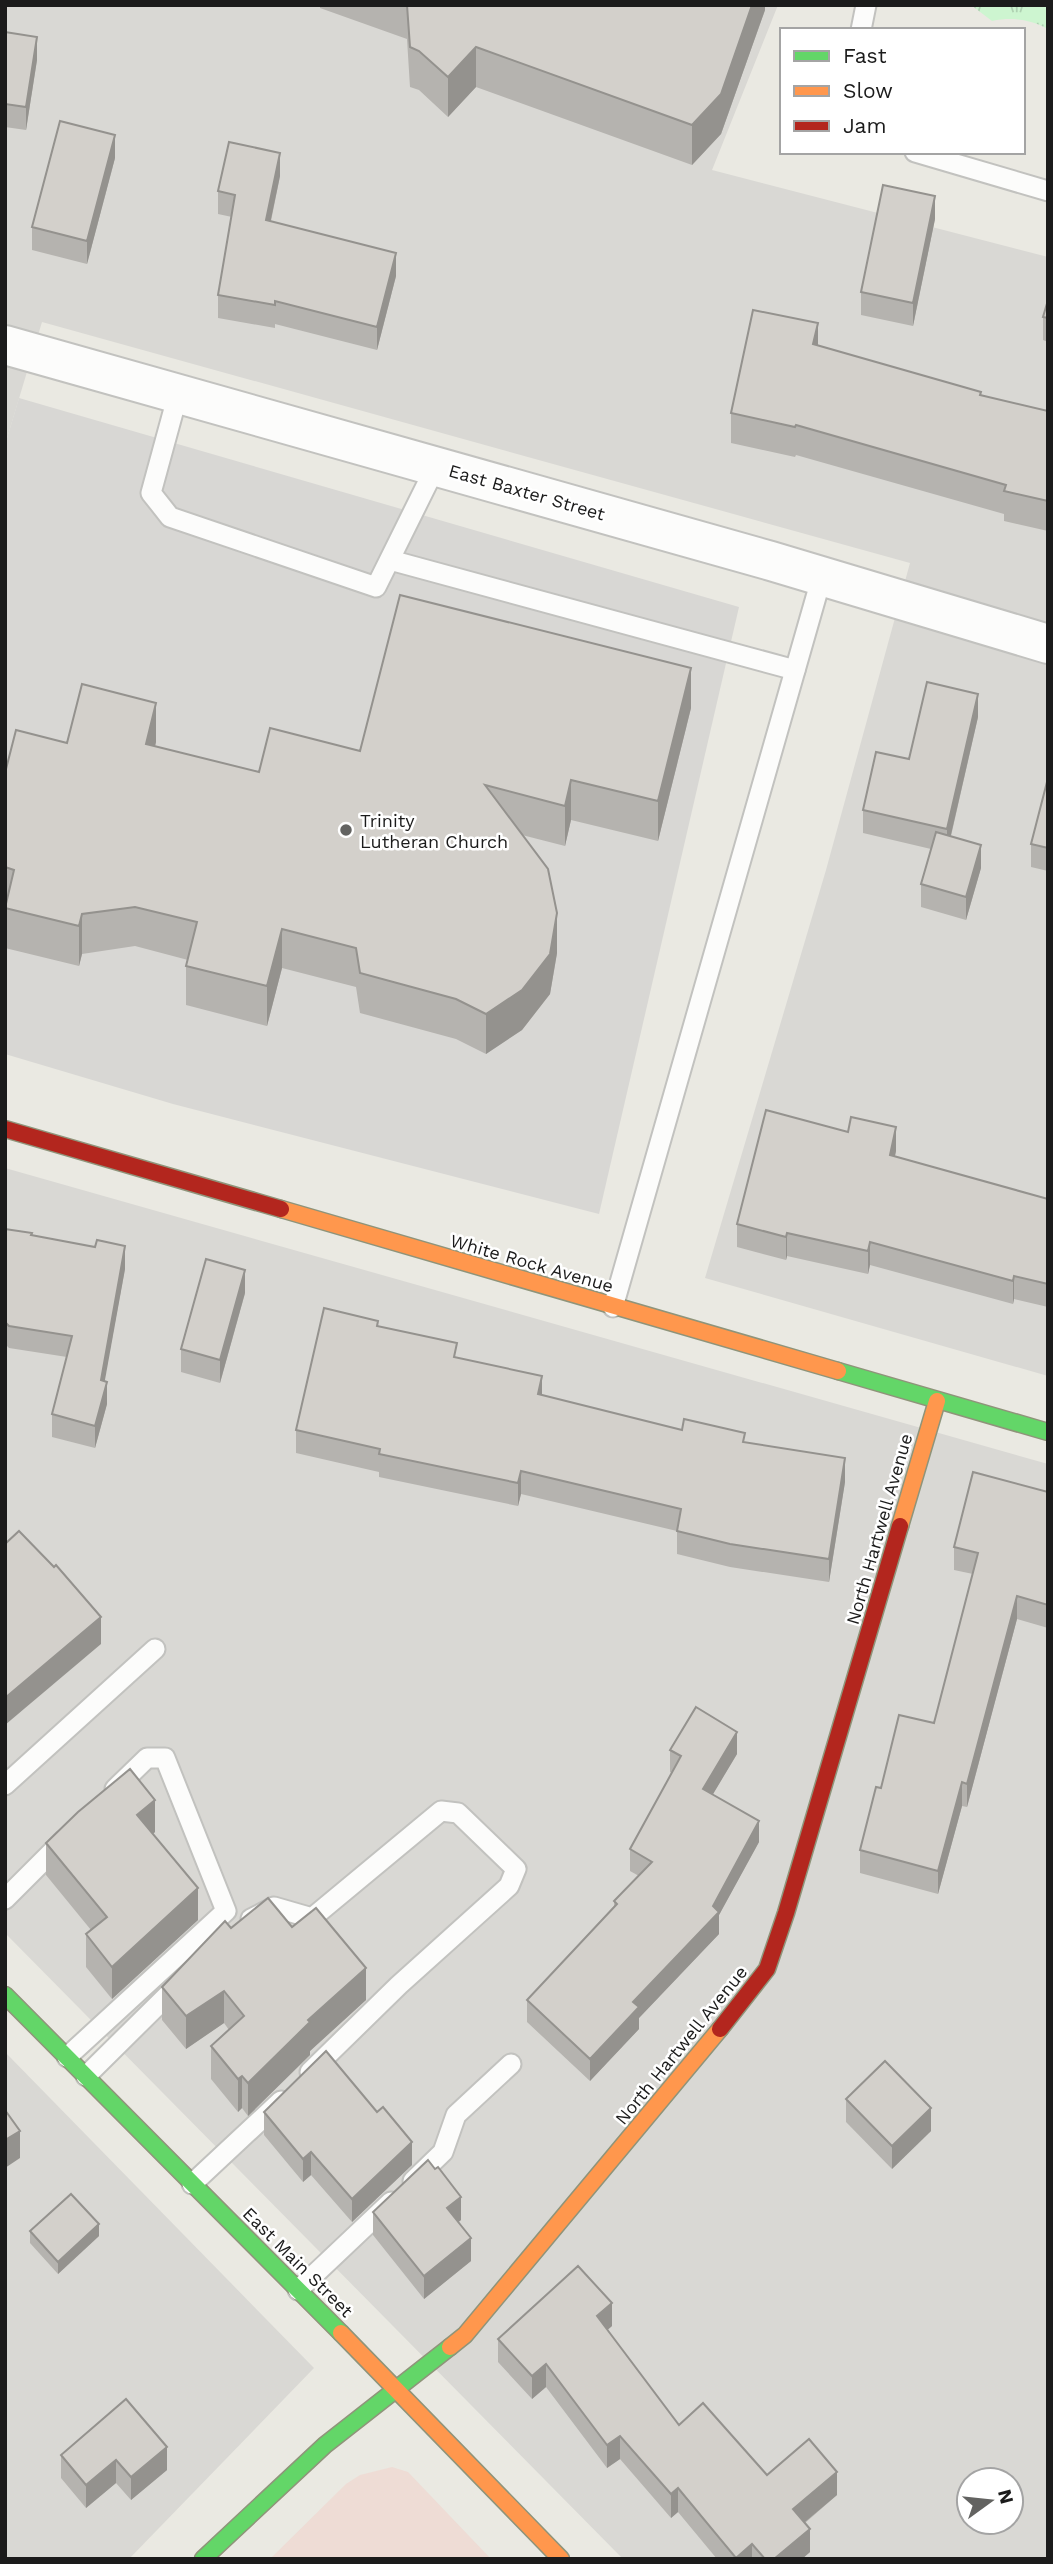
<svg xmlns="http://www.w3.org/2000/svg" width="1053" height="2564" font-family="'Work Sans',sans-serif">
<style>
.residential{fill:#d9d8d4;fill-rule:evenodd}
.commercial{fill:#eedcd5}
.religious{fill:#d8d7d4}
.park{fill:url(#park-tufts)}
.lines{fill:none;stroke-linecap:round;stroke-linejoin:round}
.lane-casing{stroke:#c2c2bf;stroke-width:23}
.street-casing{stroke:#c2c2bf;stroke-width:42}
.fast-casing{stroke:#8f947a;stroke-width:19}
.slow-casing{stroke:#8f947a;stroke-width:19}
.jam-casing{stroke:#8f947a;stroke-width:19}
.lane{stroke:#fcfcfb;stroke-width:19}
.street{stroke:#fcfcfb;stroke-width:38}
.fast{stroke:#63d668;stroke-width:16}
.slow{stroke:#ff974d;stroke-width:16}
.jam{stroke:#b3261e;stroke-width:16}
.wall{fill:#b5b3af}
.shaded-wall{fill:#94928e}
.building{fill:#d3d0cb;stroke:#94928e;stroke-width:2}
.poi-dot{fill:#636361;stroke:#fff;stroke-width:2.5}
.labels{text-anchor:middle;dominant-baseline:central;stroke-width:5;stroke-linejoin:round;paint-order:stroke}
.street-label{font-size:18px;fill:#1b1b1b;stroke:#fff}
.poi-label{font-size:18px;fill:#1b1b1b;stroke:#fff;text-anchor:start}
</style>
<defs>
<pattern id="park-tufts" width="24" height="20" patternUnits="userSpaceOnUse" patternTransform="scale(1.75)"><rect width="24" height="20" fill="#cdf5d0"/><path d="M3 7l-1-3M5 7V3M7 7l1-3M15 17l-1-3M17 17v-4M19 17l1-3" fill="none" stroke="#afd1b2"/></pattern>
</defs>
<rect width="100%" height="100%" fill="#eae9e2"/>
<g class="residential">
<path d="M5,5H778L712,170L1048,257V1376L705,1278L826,870L910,563L42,322L5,445Z"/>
<path d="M5,1168L1048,1464V2559H623L5,1933ZM969,2480H1011V2522H969Z"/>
<path d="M5,2052L314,2368L129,2559H5Z"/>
</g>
<path class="commercial" d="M392,2467L408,2472L491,2559H270L346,2484L360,2475Z"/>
<path class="religious" d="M19,398L739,607L599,1214L173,1104L5,1054V445Z"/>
<path class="park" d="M971,5H1048V29C1029,19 1012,17 992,21Z"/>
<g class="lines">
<defs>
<g id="lane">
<path d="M861,30L866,5"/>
<path d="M915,152L1048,191"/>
<path d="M178,394L151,493L170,517L376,587L436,466"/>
<path d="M390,560L795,670"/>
<path d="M613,1307L822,576"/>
<path d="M5,1785L155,1649"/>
<path d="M5,1899L64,1840"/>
<path d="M251,1919L274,1907L312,1918L441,1811L458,1813L516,1869L509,1886L399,1985L310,2072"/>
<path d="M67,2057L226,1911L165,1758H147L115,1789"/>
<path d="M86,2076L178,1985"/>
<path d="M413,2181L443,2152L456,2115L511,2064"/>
<path d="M192,2184L281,2101"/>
<path d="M298,2290L391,2202"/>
</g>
<path id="street" d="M5,345L771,561L1048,644"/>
<g id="fast">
<path d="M838,1371L1048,1432"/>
<path d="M5,1995L341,2333"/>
<path d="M203,2559L325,2445L450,2347"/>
</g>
<g id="slow">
<path d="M281,1209L838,1371"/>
<path d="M900,1526L937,1401"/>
<path d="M341,2333L561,2559"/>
<path d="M450,2347L465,2335L720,2029"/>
</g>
<g id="jam">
<path d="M5,1129L281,1209"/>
<path d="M720,2029L767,1969L786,1913L900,1526"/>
</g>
</defs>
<use href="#lane" class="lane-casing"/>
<use href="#street" class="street-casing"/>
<use href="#fast" class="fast-casing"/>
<use href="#slow" class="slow-casing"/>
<use href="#jam" class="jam-casing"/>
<use href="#lane" class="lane"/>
<use href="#street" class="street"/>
<use href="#fast" class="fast"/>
<use href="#slow" class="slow"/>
<use href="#jam" class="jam"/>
</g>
<g class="wall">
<path d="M320,5H765V10L721,134L692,165L476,87L448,117L419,90L410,87L407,39L320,8Z"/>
<path d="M5,32L37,60L26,130L5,127Z"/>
<path d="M115,158L87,264L32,250V227Z"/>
<path d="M280,176L271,221L396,276L377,350L275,324V328L218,318V295L232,217L218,214V191Z"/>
<path d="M935,219L913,326L861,315V292Z"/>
<path d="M1048,300V342L1043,340V317Z"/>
<path d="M818,345L981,396L1048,411V531L1004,521V514L796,455L795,457L731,443V413Z"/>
<path d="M691,708L658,841L571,820L565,846L522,835L557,953L550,994L522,1030L486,1054L456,1039L360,1013L356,987L282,968L267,1026L186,1005V966L188,960L135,946L82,954L79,966L5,948V773L67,743L156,742L155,746L259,772L360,751Z"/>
<path d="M978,717L951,836L981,868L966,920L921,907V884L931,849L863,833V810L909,759Z"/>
<path d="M1048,778V871L1031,867V844Z"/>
<path d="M848,1132L896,1151L895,1156L1048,1199V1307L1014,1299L1013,1304L870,1265L868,1274L787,1256L786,1260L737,1247V1224Z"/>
<path d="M5,1229L32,1235L125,1269L104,1381L107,1404L95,1448L52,1437V1414L67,1357L9,1348L5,1344Z"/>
<path d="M245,1293L220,1383L181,1372V1349Z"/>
<path d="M378,1327L457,1358L542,1395L682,1430L745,1443L845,1482L829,1582L730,1567L677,1554V1531L521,1494L518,1506L379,1477V1472L296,1453V1430Z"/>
<path d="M1048,1492V1628L1017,1619L967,1807L962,1806L938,1894L860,1873V1850L881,1788L934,1723L973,1574L954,1570V1547Z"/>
<path d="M670,1750L737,1754L712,1795L759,1842L719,1915V1934L639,2018V2029L590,2081L527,2022V2000L614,1906V1901L639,1876L630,1871V1849L672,1773L670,1772Z"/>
<path d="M155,1832L153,1834L198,1920L112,1999L86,1967V1934L91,1930L46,1875V1843Z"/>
<path d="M292,1927L366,2000L310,2051V2055L248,2116L242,2108L238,2112L211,2079V2046L229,2030L224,2023L186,2049L162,2020V1987L231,1928Z"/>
<path d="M846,2099L931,2131L892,2169L846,2122Z"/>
<path d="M264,2112L412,2165L352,2222L311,2175L303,2182L264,2135Z"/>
<path d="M373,2212L461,2220L458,2222L471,2261L424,2299L373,2235Z"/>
<path d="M30,2231L99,2236L58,2274L30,2243Z"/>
<path d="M612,2326L607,2330L679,2425L767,2475L837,2495L805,2523L810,2552L802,2559H717L678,2512L671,2518L620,2459L607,2468L546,2387L532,2399L498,2362V2339Z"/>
<path d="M126,2399L167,2470L131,2500L116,2483L86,2508L61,2478V2455Z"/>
</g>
<g class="shaded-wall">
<path d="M752,5H765V10L721,134L692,165V125Z"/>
<path d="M37,37V60L26,130V107Z"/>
<path d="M476,47V87L448,117V77Z"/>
<path d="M115,135V158L87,264V241Z"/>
<path d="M280,153V176L266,243V220Z"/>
<path d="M935,196V219L913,326V303Z"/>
<path d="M396,253V276L377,350V327Z"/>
<path d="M818,323V353L813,344Z"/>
<path d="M691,668V708L658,841V801Z"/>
<path d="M978,694V717L947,852V829Z"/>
<path d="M156,703V742L146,784V744Z"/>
<path d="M571,780V820L565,846V806Z"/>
<path d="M981,845V868L966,920V897Z"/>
<path d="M557,913V953L550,994L522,1030L486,1054V1014Z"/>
<path d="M82,914V954L79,966V926Z"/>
<path d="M282,929V968L267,1026V986Z"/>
<path d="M896,1127V1151L890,1178V1155Z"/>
<path d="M787,1233V1256L786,1260V1237Z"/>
<path d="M870,1242V1265L868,1274V1251Z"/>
<path d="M125,1246V1269L101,1402V1380Z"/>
<path d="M245,1270V1293L220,1383V1360Z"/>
<path d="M1014,1276V1299L1013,1304V1281Z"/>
<path d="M542,1376V1399L538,1394Z"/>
<path d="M107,1382V1404L95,1448V1426Z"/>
<path d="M845,1458V1482L829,1582V1559Z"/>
<path d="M521,1471V1494L518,1506V1483Z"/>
<path d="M1017,1596V1619L967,1807V1784Z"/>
<path d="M101,1617V1644L5,1725V1698Z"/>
<path d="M737,1732V1754L703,1811V1789Z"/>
<path d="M962,1782V1806L938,1894V1871Z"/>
<path d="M155,1800V1832L137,1847V1815Z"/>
<path d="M759,1821V1842L719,1915V1934L639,2018V2029L590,2081V2059L633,2002L713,1906Z"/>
<path d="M198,1888V1920L112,1999V1967Z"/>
<path d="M366,1968V2000L310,2051V2055L248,2116V2083L308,2020Z"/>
<path d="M224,1991V2023L186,2049V2016Z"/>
<path d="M242,2076V2108L238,2112V2079Z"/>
<path d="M931,2108V2131L892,2169V2146Z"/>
<path d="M20,2131V2158L5,2168V2140Z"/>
<path d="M412,2142V2165L352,2222V2199Z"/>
<path d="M311,2152V2175L303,2182V2159Z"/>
<path d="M461,2197V2220L447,2231V2208Z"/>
<path d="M99,2224V2236L58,2274V2262Z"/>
<path d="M471,2238V2261L424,2299V2276Z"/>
<path d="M612,2303V2326L597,2339V2316Z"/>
<path d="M546,2364V2387L532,2399V2376Z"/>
<path d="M620,2436V2459L607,2468V2445Z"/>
<path d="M167,2447V2470L131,2500V2477Z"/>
<path d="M116,2460V2483L86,2508V2485Z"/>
<path d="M837,2472V2495L793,2532V2509Z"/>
<path d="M678,2488V2512L671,2518V2494Z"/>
<path d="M810,2529V2552L802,2559H774Z"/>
<path d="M752,2544V2559H736V2558Z"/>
</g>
<g class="building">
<path d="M407,5H752L721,94L692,125L476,47L448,77L419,51L410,47Z"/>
<path d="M5,32L37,37L26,107L5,104Z"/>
<path d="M60,121L115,135L87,241L32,227Z"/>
<path d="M229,142L280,153L266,220L396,253L377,327L275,301V305L218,295L235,195L218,191Z"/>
<path d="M883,185L935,196L913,303L861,292Z"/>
<path d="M1048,300V318L1043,317Z"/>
<path d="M753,310L818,323L813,344L981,392L980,395L1048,411V501L1004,491L1006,485L796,425L795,427L731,413Z"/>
<path d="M400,595L691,668L658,801L571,780L565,806L485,785L548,869L557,913L550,954L522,990L486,1014L456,999L360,973L356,948L282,929L267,986L186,966L197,922L135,907L82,914L79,926L5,908L14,870L5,867V773L16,730L67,743L82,684L156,703L146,744L259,772L270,728L360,751Z"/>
<path d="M927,682L978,694L947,829L863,810L876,752L909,759Z"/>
<path d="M1048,778V848L1031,844Z"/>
<path d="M936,832L981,845L966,897L921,884Z"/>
<path d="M766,1110L848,1132L851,1117L896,1127L890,1155L1048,1199V1284L1014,1276L1013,1281L870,1242L868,1251L787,1233L786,1237L737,1224Z"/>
<path d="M5,1229L32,1233L31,1235L95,1247L97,1240L125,1246L101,1380L107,1382L95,1426L52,1414L72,1336L9,1326L5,1322Z"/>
<path d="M206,1259L245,1270L220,1360L181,1349Z"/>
<path d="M324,1308L378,1321L377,1326L457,1343L454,1357L542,1376L538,1394L682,1430L684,1419L745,1433L743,1442L845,1458L829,1559L730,1544L677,1531L681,1509L521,1471L518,1483L379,1454L380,1449L296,1430Z"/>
<path d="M973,1472L1048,1492V1605L1017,1596L967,1784L962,1782L938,1871L860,1850L876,1787L881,1788L899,1715L934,1723L978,1553L954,1547Z"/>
<path d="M19,1531L54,1567L56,1565L101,1617L5,1698V1544Z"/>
<path d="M696,1707L737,1732L703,1789L759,1821L713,1906L719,1912L633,2002L639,2007L590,2059L527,2000L617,1904L614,1901L652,1862L630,1849L681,1756L670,1750Z"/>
<path d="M130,1769L155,1800L137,1815L198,1888L112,1967L86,1934L107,1917L46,1843L78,1812Z"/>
<path d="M268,1898L292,1927L316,1908L366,1968L308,2020L310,2022L248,2083L242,2076L238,2079L211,2046L244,2016L224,1991L186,2016L162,1987L225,1921L231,1928Z"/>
<path d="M326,2051L377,2112L383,2107L412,2142L352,2199L311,2152L303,2159L264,2112Z"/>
<path d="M885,2061L931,2108L892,2146L846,2099Z"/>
<path d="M5,2110L20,2131L5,2140Z"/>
<path d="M428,2160L435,2169L438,2167L461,2197L447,2208L471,2238L424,2276L373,2212Z"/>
<path d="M71,2194L99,2224L58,2262L30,2231Z"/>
<path d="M578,2266L612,2303L597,2316L679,2425L703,2403L767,2475L809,2439L837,2472L793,2509L810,2529L774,2559H765L752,2544L736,2558L678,2488L671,2494L620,2436L607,2445L546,2364L532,2376L498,2339Z"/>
<path d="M126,2399L167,2447L131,2477L116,2460L86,2485L61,2455Z"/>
</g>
<circle class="poi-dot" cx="346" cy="830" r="7"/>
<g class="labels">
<g class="street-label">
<text transform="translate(527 492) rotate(16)">East Baxter Street</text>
<text transform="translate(532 1263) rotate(16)">White Rock Avenue</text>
<text transform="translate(879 1529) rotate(-74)">North Hartwell Avenue</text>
<text transform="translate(681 2045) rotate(-51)">North Hartwell Avenue</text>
<text transform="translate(298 2262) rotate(45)">East Main Street</text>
</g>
<g class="poi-label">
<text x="360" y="820">Trinity<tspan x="360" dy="21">Lutheran Church</tspan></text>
</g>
</g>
<rect width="1053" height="2564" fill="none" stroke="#1b1b1b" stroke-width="14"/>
<rect x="780" y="28" width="245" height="126" fill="#ffffff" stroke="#a4a4a4" stroke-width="2"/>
<rect x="794" y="51" width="35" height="10" fill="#63d668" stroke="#a4a4a4" stroke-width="2"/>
<text x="843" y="63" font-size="21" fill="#1b1b1b">Fast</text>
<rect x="794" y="86" width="35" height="10" fill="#ff974d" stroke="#a4a4a4" stroke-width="2"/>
<text x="843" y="98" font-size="21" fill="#1b1b1b">Slow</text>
<rect x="794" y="121" width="35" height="10" fill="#b3261e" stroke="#a4a4a4" stroke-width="2"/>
<text x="843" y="133" font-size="21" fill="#1b1b1b">Jam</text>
<g transform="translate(990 2501) rotate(75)"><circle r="33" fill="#ffffff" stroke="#a4a4a4" stroke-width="2"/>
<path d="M0-5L12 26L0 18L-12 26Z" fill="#636361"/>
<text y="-10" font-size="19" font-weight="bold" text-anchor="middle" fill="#1b1b1b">N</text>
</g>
</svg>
